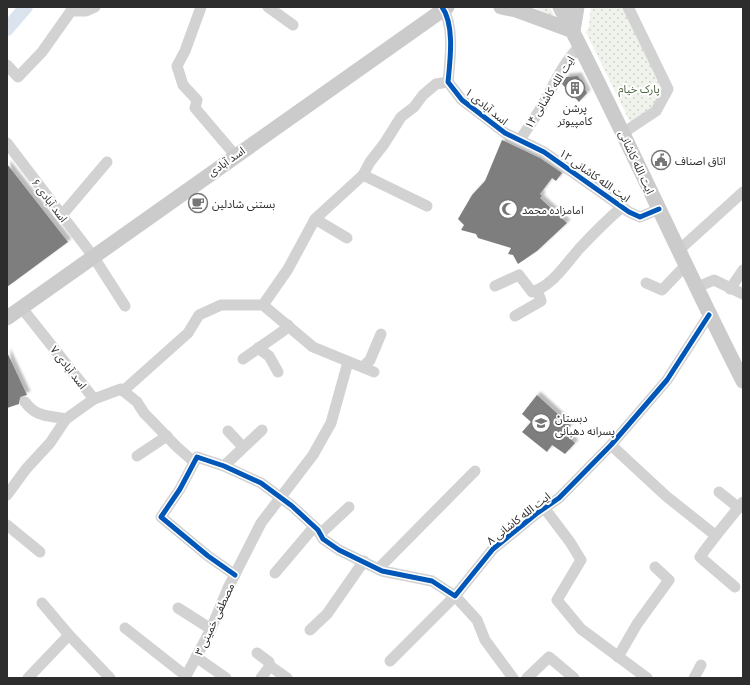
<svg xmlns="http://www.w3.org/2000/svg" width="750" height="685" font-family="'Golos Text','Noto Sans Arabic',sans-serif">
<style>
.park{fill:url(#park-dots)}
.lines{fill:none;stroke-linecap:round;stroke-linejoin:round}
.canal{stroke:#dbe4ee;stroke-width:14}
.building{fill:#7e7e7e;filter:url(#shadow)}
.street{stroke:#d2d2d2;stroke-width:11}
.secondary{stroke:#cbcbcb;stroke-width:15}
.cycleway-casing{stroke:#fff;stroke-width:8}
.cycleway{stroke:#0057b8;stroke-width:5}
.labels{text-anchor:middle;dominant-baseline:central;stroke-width:4;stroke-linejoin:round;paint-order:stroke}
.park-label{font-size:11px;fill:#4c6440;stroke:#fff}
.street-label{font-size:11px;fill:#2d2d2d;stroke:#fff}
.poi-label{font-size:11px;fill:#2d2d2d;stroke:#fff;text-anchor:start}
</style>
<defs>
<pattern id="park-dots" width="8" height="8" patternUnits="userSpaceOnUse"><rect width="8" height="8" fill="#eff3ec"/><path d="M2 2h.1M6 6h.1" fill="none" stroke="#cdd1cb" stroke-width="1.8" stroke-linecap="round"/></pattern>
<filter id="shadow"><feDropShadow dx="3.5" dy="-3.5" stdDeviation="1" flood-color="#0004"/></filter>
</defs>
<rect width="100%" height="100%" fill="#fff"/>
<g class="park">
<path d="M534,7H550L555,17Z"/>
<path d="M591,7H623L664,89L653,110L631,124L586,32L589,26Z"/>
</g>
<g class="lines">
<path class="canal" d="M7,29L26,7"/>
</g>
<g class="building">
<path d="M578,76L587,93L579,102L562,84L566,77Z"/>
<path d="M502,140L540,158L562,173L556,181L552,178L540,194L542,196L540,198L567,223L537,251L518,264L513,255L508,254L511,248L478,238L476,234L461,230L464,225L458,219L472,195L485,181Z"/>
<path d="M7,164L68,242L7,287Z"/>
<path d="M7,352L27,395L20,397L19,404L7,408Z"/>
<path d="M537,395L571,426L563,432L575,443L565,454L552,445L547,452L522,432L531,422L522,414Z"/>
</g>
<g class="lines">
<g class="street">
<path d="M201,7L185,51L177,66L183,85L197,100L195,108L235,155"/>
<path d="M268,7L293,25"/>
<path d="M442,7C455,25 450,61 448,82L462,100L505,133L544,152L629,212L640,217L659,209"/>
<path d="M7,65L18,77L42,52L71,11H86L95,7"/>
<path d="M623,133L656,111L668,89L628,7"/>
<path d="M520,140C526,130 533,121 539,111C553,88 561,65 580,46"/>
<path d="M7,143L93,256L125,306"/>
<path d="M363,175L427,206"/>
<path d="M62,215L107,162"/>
<path d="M315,219L347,238"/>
<path d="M678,251L743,192"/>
<path d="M646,283L662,290L685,266"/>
<path d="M495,286L519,275L532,292C553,285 565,265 579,249C593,234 607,220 623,206"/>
<path d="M695,288L714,280L743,294"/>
<path d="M730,289L743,270"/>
<path d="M263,305L288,269L315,219L363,175L370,162L384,144L401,117L414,107L423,95L436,84L448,82"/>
<path d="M21,307L94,399"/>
<path d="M515,316L541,301L537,290"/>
<path d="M258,348L269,356L278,372"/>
<path d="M243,359L283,331L288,325"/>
<path d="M363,367L370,360L381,334"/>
<path d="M123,391L188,333L199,315L221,305H263L313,347L374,372"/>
<path d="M25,402C37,418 48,415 66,419"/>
<path d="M228,431L243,447"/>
<path d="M611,445L666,496L715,535"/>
<path d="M137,456L167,436"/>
<path d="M224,466L262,430"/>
<path d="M719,492L739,508"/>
<path d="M7,495L26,469L50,443L66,419L94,399L121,389L137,402L144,413L177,447L194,462"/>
<path d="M545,509L570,542L581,560L557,600L581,629L647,678"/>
<path d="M7,525L40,552"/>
<path d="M320,534L349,507"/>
<path d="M378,569L475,471"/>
<path d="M275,573L314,527"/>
<path d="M235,575L208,556L161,517L180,489L197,457L224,466L261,483L292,506L318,530L323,539L339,550L382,571L432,581L455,596L493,549L536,514L559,498L611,445L667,380L709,315"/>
<path d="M735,587L700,557C713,538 728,521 743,502"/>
<path d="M42,603L69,635"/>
<path d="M178,608L211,629"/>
<path d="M125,628L186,676"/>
<path d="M310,630L327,614L364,561"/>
<path d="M257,653L269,662L270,666"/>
<path d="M196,657L226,678"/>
<path d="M618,657L637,624L669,580L655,567"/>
<path d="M390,661L455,596L477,620L485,640L513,678"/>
<path d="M28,678L69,635L110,678"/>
<path d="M185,678L211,629L228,588L261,523L313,455L331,423L348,362"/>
<path d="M261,678L270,666L287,678"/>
<path d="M527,678L549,657L574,678"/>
<path d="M694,678L701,665"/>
</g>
<g class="secondary">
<path d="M501,7L516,10L573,31L577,7"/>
<path d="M560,7C624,130 680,258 743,381"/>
<path d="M7,318L447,7"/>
</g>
<defs>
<g id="cycleway">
<path d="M442,7C455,25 450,61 448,82L462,100L505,133L544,152L629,212L640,217L659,209"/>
<path d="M235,575L208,556L161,517L180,489L197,457L224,466L261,483L292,506L318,530L323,539L339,550L382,571L432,581L455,596L493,549L536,514L559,498L611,445L667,380L709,315"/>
</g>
</defs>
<use href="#cycleway" class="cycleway-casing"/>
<use href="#cycleway" class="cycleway"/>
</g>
<defs>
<symbol id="building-ring" viewBox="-11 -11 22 22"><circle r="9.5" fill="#fff" stroke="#767676" stroke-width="1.5"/><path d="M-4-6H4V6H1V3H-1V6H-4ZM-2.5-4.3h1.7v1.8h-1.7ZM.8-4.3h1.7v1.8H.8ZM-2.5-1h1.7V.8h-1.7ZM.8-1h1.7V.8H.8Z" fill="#767676"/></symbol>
<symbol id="civic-ring" viewBox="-11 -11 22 22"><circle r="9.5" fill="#fff" stroke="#767676" stroke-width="1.5"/><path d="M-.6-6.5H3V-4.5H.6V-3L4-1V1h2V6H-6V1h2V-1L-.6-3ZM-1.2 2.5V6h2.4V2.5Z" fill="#767676"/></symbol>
<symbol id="cafe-ring" viewBox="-11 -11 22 22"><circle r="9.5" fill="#fff" stroke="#767676" stroke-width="1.5"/><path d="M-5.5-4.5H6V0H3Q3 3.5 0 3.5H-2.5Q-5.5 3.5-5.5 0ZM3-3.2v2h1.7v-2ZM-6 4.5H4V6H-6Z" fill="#767676"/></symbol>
<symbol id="mosque-ring" viewBox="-11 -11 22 22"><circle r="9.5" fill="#fff" stroke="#767676" stroke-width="1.5"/><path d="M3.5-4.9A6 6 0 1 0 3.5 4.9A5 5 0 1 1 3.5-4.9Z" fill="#767676"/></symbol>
<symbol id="school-ring" viewBox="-11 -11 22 22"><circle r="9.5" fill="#fff" stroke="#767676" stroke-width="1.5"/><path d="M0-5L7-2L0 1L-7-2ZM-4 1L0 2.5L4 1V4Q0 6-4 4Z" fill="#767676"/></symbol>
</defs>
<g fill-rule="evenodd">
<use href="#building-ring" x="564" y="77" width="22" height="22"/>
<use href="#civic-ring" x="650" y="149" width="22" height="22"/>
<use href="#cafe-ring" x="187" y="192" width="22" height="22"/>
<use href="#mosque-ring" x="497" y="198" width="22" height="22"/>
<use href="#school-ring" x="530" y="412" width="22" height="22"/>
</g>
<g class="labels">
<g class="park-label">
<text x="639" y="88">پارک خیام</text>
</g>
<g class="street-label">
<text transform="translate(549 92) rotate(-58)">ایت الله کاشانی ۱۴</text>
<text transform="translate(487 106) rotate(39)">اسد آبادی ۱</text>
<text transform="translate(226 161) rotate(-35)">اسد آبادی</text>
<text transform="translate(637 162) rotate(65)">ایت الله کاشانی</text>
<text transform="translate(595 175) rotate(35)">ایت الله کاشانی ۱۲</text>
<text transform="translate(50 200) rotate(53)">اسد آبادی ۶</text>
<text transform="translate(69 367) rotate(52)">اسد آبادی ۷</text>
<text transform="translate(518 518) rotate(-38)">ایت الله کاشانی ۸</text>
<text transform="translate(214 619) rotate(-65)">مصطفی خمینی ۳</text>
</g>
<g class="poi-label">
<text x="575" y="107" text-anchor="middle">پرشن<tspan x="575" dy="13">کامپیوتر</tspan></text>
<text x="675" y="160">اتاق اصناف</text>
<text x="212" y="203">بستنی شادلین</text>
<text x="522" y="209">امامزاده محمد</text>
<text x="555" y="417">دبستان<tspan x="555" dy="13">پسرانه دهبانی</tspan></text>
</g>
</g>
<rect width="750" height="685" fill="none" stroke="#2d2d2d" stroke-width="16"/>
</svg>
